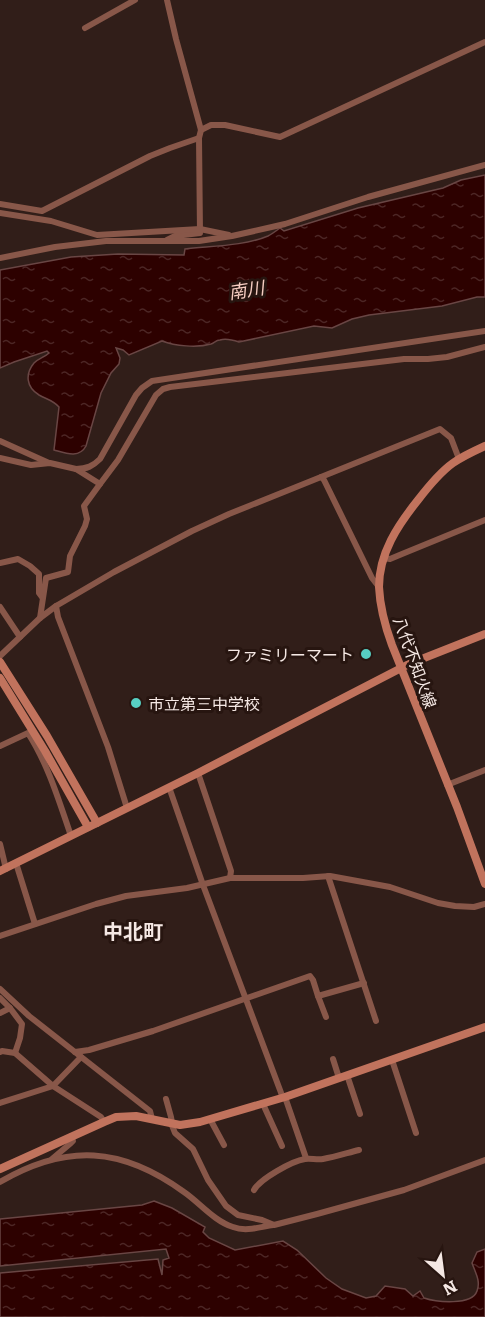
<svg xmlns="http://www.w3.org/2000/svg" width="485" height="1317" font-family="Literata,'Noto Sans JP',serif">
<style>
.water{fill:url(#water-ripples);stroke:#694644;stroke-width:1.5}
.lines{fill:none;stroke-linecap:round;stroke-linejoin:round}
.street{stroke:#885749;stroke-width:6}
.secondary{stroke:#c1735d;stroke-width:8}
.poi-dot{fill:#57cec2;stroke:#271510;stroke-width:2}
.labels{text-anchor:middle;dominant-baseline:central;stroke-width:6;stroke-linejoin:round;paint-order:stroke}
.poi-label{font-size:16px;fill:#f5e8e4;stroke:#271510;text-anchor:end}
.street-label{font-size:16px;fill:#f5e8e4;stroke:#271510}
.water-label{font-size:18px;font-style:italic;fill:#f6cdc1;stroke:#271510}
.quarter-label{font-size:20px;font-weight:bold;fill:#f5e8e4;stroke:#271510}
</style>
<defs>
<pattern id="water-ripples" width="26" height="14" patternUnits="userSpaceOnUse" patternTransform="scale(1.5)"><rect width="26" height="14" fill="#2d0100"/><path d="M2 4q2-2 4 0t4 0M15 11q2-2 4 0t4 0" fill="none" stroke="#4c2625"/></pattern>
</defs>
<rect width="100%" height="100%" fill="#311e19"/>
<g class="water">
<path d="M485,175V297H477L442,306L369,315L352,319L332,328L314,326L239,342C233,340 226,338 220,340C216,340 214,343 211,344C197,348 175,346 162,341L129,355L123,350L116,348L120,358L119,364L111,373L101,393L86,446C79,459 65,453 54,450L59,407C53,400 46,399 39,395C26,387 25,374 34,363C39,358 45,357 49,353L47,351L14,362L0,368V270L71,257L118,254L184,255L185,249C209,246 245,246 268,236C272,234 276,231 280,228L284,231L358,208L443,188L461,180Z"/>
<path d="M154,1201L172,1208L205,1227L203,1232L209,1238L235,1250L283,1241L297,1250L326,1278L342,1289L366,1298L376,1296L385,1286L405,1289L413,1296L420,1291L424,1298C436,1302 472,1306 477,1291C481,1281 475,1272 472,1263L477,1252L485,1249V1317H0V1273L158,1259L162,1275L163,1260L169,1258L166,1249L0,1266V1219L142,1205Z"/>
</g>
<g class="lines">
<g class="street">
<path d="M167,0L176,39L201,130L199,138L200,233L175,236L167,240"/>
<path d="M85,28L135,0"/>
<path d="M201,130L211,125H225L280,137L485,42"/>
<path d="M0,204L42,211L150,156L170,148L199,138"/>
<path d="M0,213L51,221L97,235L200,229L229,235"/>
<path d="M0,258L55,247L106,241H199L232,236L285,224L368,197L485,165"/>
<path d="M0,441L49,463"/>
<path d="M0,458L31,465L50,463L76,469L100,484L84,506L87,519L85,526L70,556L68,572L46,578L40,618"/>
<path d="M76,469C87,469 93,466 100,459L136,395L142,388L152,381L485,331"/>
<path d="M321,477L440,429L451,438L459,459"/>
<path d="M100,484L118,460L156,395L163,389L170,387L404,359H428L447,357L485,347"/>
<path d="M383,558L390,559L402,554L485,520"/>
<path d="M0,563L18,559L30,566L39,574V593L42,597"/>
<path d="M0,607L20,637"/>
<path d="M0,656L40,618L56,606"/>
<path d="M0,746L28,733C48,764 59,801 71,836"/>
<path d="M198,773L231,871L230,878"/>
<path d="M447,785L485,770"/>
<path d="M169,787L203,885L283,1098"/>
<path d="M127,808L108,747L58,617L56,606L114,572L192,531L229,514L321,477L324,480L372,578L379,587"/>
<path d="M0,844L6,869"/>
<path d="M16,863L35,924"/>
<path d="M328,876L376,1021"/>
<path d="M0,936L96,904L126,896L187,888L230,878H303L330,876L390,887L438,903L455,906L474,907L485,904"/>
<path d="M0,989L29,1016L150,1111L152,1119"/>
<path d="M318,996L326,1017"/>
<path d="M0,998L10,1008L22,1024L20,1038L15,1053"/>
<path d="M0,1013L10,1008"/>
<path d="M0,1052L2,1051L15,1053L53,1086L101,1117L104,1122"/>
<path d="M75,1052L89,1050L153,1031L310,976L313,980L318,996L364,983"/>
<path d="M333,1059L339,1078"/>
<path d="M392,1060L416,1133"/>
<path d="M347,1075L360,1114"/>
<path d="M285,1097L306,1158"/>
<path d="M166,1099L171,1117L172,1123"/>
<path d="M0,1103L53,1086L81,1057"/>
<path d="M263,1104L282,1146"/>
<path d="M210,1119L224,1145"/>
<path d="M171,1123L175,1133L193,1149L208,1180L226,1206L238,1215L262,1220L274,1225L317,1214L404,1190L485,1160"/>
<path d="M52,1159L71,1143L73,1141L71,1136"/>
<path d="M0,1182C67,1143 122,1147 184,1192C200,1203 214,1221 233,1227C246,1232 260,1227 273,1225"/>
<path d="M254,1190C260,1179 292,1161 305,1159C310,1158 317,1160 323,1159C335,1157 347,1153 359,1150"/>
</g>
<g class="secondary">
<path d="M485,446C474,451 463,456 453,463C439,473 428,487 418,500C398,525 379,553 379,587C380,608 385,626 392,645L457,807L485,884"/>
<path d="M0,662L47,736L97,823"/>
<path d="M0,678L45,751L88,827"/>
<path d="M0,871L198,773L409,664L485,634"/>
<path d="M0,1169L104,1122L116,1117L136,1116L180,1125L200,1122L285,1097L485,1027"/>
</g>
</g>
<g class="poi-dot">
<circle cx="366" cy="654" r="6"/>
<circle cx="136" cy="703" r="6"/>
</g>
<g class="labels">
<g class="poi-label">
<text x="354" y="654">ファミリーマート</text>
<text x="148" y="703" text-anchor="start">市立第三中学校</text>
</g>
<g class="street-label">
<text transform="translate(416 662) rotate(70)">八代不知火線</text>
</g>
<g class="water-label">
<text transform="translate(246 289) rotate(-9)">南川</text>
</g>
<g class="quarter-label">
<text x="133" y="930">中北町</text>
</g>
</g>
<g transform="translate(443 1275) rotate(152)" stroke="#271510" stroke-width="4.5" paint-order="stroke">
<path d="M0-4.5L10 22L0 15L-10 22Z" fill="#f5e8e4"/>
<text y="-9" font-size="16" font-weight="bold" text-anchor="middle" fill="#f5e8e4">N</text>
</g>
</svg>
